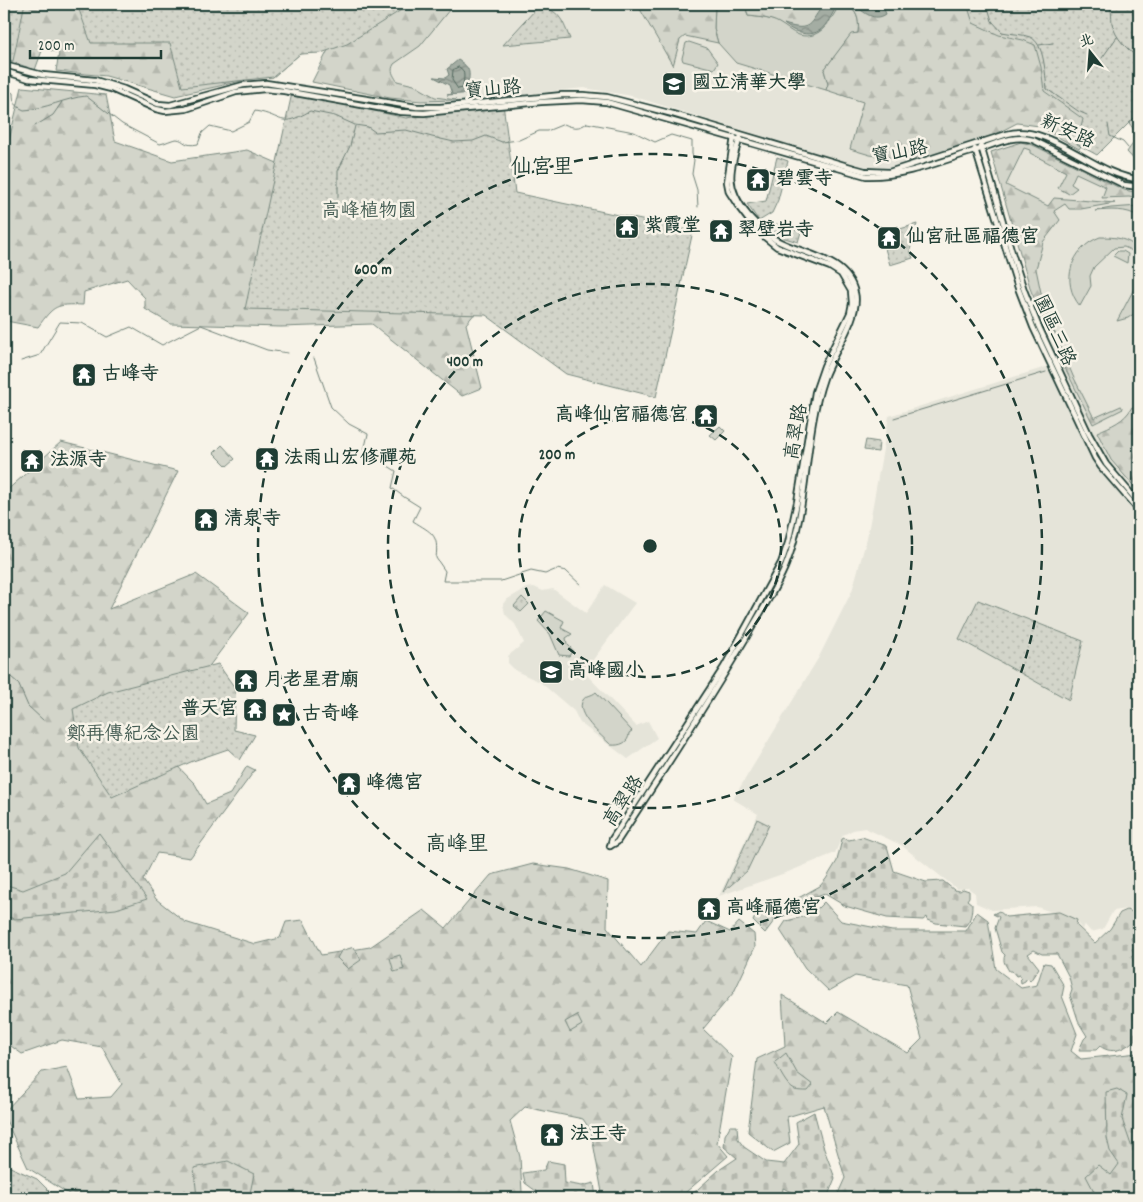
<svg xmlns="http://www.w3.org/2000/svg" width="1143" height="1202" font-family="Dekko,'LXGW WenKai TC',sans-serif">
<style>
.built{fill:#e5e4d9}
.grass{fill:#d3d5ca;stroke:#79897f}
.forest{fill:url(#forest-firs);stroke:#79897f}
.cemetery{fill:url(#cemetery-stones);stroke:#79897f}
.park{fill:url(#park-dots);stroke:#79897f}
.water{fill:url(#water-waves);stroke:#6f8077}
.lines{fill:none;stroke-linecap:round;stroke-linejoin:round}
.shore{stroke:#546a60;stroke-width:1}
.stream{stroke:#6f8077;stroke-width:1}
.minor-casing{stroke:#1f3d34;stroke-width:8}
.minor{stroke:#f7f3e8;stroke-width:4.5}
.ring{fill:none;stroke:#1f3d34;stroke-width:2.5;stroke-dasharray:9 6}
.labels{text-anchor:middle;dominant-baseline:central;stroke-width:5;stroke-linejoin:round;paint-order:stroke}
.poi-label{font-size:19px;font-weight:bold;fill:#1f3d34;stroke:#f7f3e8;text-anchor:start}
.street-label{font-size:19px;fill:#1f3d34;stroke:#f7f3e8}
.park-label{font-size:19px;fill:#435b52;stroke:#f7f3e8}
.quarter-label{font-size:21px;fill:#1f3d34;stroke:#f7f3e8}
.centre{fill:#1f3d34;stroke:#f7f3e8;stroke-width:2.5}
.ring-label{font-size:15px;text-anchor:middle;font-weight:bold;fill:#1f3d34;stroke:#f7f3e8;stroke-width:5;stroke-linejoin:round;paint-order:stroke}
</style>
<defs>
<pattern id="forest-firs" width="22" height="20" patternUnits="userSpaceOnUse" patternTransform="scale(1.25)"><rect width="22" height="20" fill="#d3d5ca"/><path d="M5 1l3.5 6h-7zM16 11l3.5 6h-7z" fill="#b5b8ae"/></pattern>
<pattern id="cemetery-stones" width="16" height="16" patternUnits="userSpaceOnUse" patternTransform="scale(1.25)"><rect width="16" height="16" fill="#d3d5ca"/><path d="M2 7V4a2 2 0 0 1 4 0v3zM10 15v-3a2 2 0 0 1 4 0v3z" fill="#b5b8ae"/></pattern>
<pattern id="park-dots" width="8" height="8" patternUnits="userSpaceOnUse" patternTransform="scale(1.25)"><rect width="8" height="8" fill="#d3d5ca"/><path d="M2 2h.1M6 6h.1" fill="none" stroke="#b5b8ae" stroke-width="1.8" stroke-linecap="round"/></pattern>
<pattern id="water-waves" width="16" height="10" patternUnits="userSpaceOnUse" patternTransform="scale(1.25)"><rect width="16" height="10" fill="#a4ada3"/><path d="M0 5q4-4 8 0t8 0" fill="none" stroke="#858e86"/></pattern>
</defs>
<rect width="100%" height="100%" fill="#f7f3e8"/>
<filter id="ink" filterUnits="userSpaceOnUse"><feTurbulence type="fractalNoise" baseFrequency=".02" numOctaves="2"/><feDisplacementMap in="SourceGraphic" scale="10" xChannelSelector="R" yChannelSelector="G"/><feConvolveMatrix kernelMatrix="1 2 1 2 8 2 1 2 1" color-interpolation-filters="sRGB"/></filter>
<g filter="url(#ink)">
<g class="built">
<path d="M448,4H943L988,138L896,167L880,169L864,168L632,96L584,88L432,104L369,81Z"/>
<path d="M1021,142L1033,145L1124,190L1139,193V911L1137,908L1113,911L1103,929L1091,932L1085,925L1082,929L1078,924V921L1037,907L992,910L976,903L975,893L968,888L957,889L901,845L865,828L853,830L843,835L835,853L788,872L719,896L758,814L733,799L819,657L852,591L867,538L889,416L1062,362L1031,291L991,151Z"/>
<path d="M605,585L635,603L584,672L636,726L648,721L657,738L628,759L580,723L574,711L540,682L516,671L508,663V656L524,643L515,624L505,614L503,604L506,600L527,588L534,587L543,591L553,589L586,613Z"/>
</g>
<g class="grass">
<path d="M715,4H745L748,16C757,17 769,18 778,22C792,30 804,42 820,31C830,25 833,11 841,4C856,7 860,18 858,33L851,35L824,70L828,84L826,90L736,63L718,43L714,29Z"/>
<path d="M689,42L707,48L718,63L714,69L683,61L682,58L686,43Z"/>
<path d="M1139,206V217C1127,208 1109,210 1095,211L1111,208Z"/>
<path d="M1100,237C1117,237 1126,238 1139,249V254L1124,247L1114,248L1094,267L1090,276L1091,286L1080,306C1060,282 1071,248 1100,237Z"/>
<path d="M1118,251H1123L1128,254L1127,263L1113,256Z"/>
<path d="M1135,287L1139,289V310L1128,318L1117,321Z"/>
<path d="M720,426L725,431L716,440L710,435Z"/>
<path d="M222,445L235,459L227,466L214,453Z"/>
<path d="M546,611L564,621L561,628L572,634L566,638L567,644L573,650L569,656L559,655L550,634L538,621Z"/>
<path d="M596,692L632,731L629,733C629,743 620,746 611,745C602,736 574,714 583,700C586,695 592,696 596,692Z"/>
</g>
<g class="forest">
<path d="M4,4H454L420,46L394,64C390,71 393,74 397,81L414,85L435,97L456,100L421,101L390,98L312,82L330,46L300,54L273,77H259L175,96L106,76L56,71L59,53L43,48L35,70L4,59Z"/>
<path d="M637,4H715L714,29L718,43L685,36L680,40L673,66Z"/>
<path d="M745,4H840C831,19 821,41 799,35C791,32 786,27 779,23C770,18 758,17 748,16Z"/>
<path d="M841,4H1003L1036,29L1106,107L1079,149L1039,126L1017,123L988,138L914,161L870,155L850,149L863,102L826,90L828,84L824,70L851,34L858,33C860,18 856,7 841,4Z"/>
<path d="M22,87L106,95L115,141L172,161L247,150L291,169L481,306L466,324L482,388L462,396L372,324L281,327L171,324L145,309V298L127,279L84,292L83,305C56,304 54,305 38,327L6,321L10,296L4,290V140H9Z"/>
<path d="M1139,113V165L1127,152C1136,139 1140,137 1129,123Z"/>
<path d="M1021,142L1033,145L1124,190L1139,193V199L1129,197L1102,198L1106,187L1076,173L1071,184L1077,188L1069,194L1058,188L1066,172L1030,153V150L1024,148L1006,185L1048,206L1054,198L1115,203L1081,209H1069L1065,204L1054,211L1060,220L1043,242L1036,269L1044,307L1073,376L1094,418L1121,406L1123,409L1093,424L1062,362L1031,291L991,152Z"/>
<path d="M1132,407L1139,408V492L1111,460L1097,432C1111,426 1125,421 1132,407Z"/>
<path d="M61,442L178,471L109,609L196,574L249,613L153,741L195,784L206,804L230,794L247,766L255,770L190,858L157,853L143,880L156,899L185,922L255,944L280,938L286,922L303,920L321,955L370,947L424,910L446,928L491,875L533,864L569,869L608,881L607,927L641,967L668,931L697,934L706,921L730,932L739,922L754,934L755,947L734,992L703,1029L732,1057L717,1143L728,1156L679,1198H603L591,1131L583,1119L525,1107L510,1121L520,1157L522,1192L525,1198H75L28,1168L4,1116V1112L42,1072L67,1067L79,1099L111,1097L122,1084L102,1047L62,1040L22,1054L4,1041V493Z"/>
<path d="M824,902L841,921L892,931H966L977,912L988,920L996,969L1021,988L1037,985L1044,963L1051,964L1064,986L1062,996L1077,1034L1071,1051L1081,1059L1138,1053L1139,1050V1198H836L845,1178L824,1106L787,1117L790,1143L773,1152L748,1132L757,1059L785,1046L782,995L827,1023L838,1012L908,1053L922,1039L907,985L855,976L829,991L805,968L780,930L786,921L811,915Z"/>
</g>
<g class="cemetery">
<path d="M99,833L147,899L116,909L15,919L4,916V884L23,890L65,873Z"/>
<path d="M862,837L887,846L894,871L926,882L943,881L954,890L960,891L963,889L969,891V897L967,900L972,904C972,913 971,920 965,926L936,923L928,920L927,917L923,920L887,918L845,906L825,894L811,899L812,904L807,903L803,906L806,911L777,917L765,933L753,921L757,913L768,912L784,906L820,886L826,879L837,861L842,839L844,838L849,840Z"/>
<path d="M1127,910L1133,912L1136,927L1134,931L1136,937L1131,938L1134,947L1132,949L1135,956H1131L1139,971V1035C1130,1046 1114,1057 1100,1046L1096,1050H1079L1084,1039L1087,1036L1079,1023L1070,995L1072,989L1069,977L1057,954H1042L1034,950L1028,954L1039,968L1030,981L1027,978L1025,981L1021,983L1020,975L1016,976L1012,971H1009C1006,965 1002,962 1005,955L1002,952L995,928L999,917L993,914L999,911L1006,917L1059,912L1077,920L1076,925L1095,943L1110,929L1120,913Z"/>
<path d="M354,947L361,960L348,969L337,958L341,951Z"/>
<path d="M400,955L404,969L394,972L390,958Z"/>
<path d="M577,1015L582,1025L570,1032L565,1022Z"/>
<path d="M786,1053L797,1073L813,1085L808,1091C804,1091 798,1091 795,1090C787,1087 779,1070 775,1062Z"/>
<path d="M1117,1089L1127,1095L1122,1119L1139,1168V1195L1138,1198H1095L1096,1195L1086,1176L1098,1165L1111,1175L1119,1164L1110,1151L1107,1138L1106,1092Z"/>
<path d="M814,1112L824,1149L835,1178L827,1198H803L783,1188L782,1198H688L719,1170L737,1158L724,1147L725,1135L730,1126H737L738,1139L744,1147L766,1162L784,1164L799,1144L796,1122Z"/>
<path d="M228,1161L254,1174L249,1198H197L194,1168Z"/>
<path d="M548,1161L564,1164L565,1183L582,1186L594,1183L596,1198H536V1191L525,1183L523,1173L544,1170Z"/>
</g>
<g class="park">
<path d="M4,4H27L24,7L13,61L4,59Z"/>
<path d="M77,4H417L406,7L347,44L321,53L300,54L273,77L182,87L170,43H91Z"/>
<path d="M967,4H1139V113L1097,155L1077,144L1083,119L1044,91L1041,67L1035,45L1023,40L999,35L973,23Z"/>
<path d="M543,6C561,13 563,22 570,39L503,45L536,9Z"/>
<path d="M292,93L406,118L503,104L515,193L693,231L656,397L566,374L486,315L245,309Z"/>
<path d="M777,157L788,161L778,200L772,213L759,221L747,204L766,201Z"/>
<path d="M771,222L801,232L798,242L778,236L765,228Z"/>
<path d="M917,224L910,250L913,258L890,265L883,242H891L900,229Z"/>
<path d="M866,440L879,442L878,452L864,450Z"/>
<path d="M522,597L529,604L521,612L514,606Z"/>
<path d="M978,600L1083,641L1069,700L959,639Z"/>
<path d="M218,664L235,688L234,730L255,735L240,760L228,749L193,761L112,797L79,748L73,709L108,692Z"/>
<path d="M757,819L769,825L747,871L723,892Z"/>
<path d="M4,1162L8,1166L37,1179L56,1198H4Z"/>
</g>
<g class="water">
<path d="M824,4H838C834,10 831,18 826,24C815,40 796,34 784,24C812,33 809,23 824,4Z"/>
<path d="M855,4H873L875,6L884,9L886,14C875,22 863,13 855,4Z"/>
<path d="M458,60C471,68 470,72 468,85L474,93L447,95L452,94L449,85L434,77L445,78L449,75L447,69Z"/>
</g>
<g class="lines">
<path class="shore" d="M459,67C467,71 463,80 463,88L458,89L452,80L453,70Z"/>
<g class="stream">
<path d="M987,4L992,21L1002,32C1011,34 1022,34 1030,37C1045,43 1045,75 1047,89L1078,111L1087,115"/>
<path d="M1107,4C1113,10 1111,15 1112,23C1115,39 1128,49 1139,59"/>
<path d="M1039,45L1053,43"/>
<path d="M1102,58L1117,37"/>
<path d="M1133,76L1134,55"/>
<path d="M4,88L13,93C13,102 15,106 24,110C46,109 65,98 86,96L122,124L160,144C166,143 172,139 177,139C185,140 184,147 198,144L202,133L210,126L231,131L249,122L255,111C285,116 278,129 310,111L335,116L355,125L368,127L375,132L406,130L432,137L454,142L473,141L486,136L502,142L519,140L539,131H547L564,124C573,128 579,129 587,123L634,132L655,142L671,135L692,141V154L694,160L692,174L697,190L698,207"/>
<path d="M1108,124L1110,136L1123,142L1128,148"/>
<path d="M35,126L53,115L62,102"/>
<path d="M338,197V171L350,146L355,126"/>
<path d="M314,358L331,407L349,424L368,434L364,451L396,471L392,488L404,497L420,507L413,521C432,533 439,534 436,558L445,571L443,581H501L531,571L545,574L557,569L566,571L582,586"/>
<path d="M21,361L40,355L60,322L82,323L107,337L131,327L162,345L201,325L267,350L288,353"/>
<path d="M894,418L1046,372"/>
<path d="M4,671L18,683L28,706L43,720"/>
</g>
<defs>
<g id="minor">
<path d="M4,65L43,75L95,80L124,89L158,104L170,105L243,85L266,83L417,107H440L562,95H583L607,97L673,114L854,168L865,171L889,172L1007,134C1050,122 1096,177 1139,179"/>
<path d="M4,71L29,79L95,85L111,89L156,109L165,111L186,109L236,92L265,89L284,91L401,112L424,113L541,102L581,100L606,102L866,176C903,177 939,162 974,151C994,145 1012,134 1033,140L1124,185L1139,187"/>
<path d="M981,146L1013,256L1024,290L1038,325L1089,434L1106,464L1139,503"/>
<path d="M975,149L1018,288L1033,327L1095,458L1101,467L1139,511"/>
<path d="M610,846L617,842C661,775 705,707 746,638C759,614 776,590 786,565C810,505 803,438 824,378C832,354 861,316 855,293C847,257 803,255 776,240C765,233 757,225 748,215C725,187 729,170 740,138"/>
<path d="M610,846L612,839L724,667L781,563L788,543L797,502L815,392L824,366L850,313L852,303L851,291L841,274L830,267L777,247L756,230L740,209L729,192L727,182L734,137"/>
</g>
</defs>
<use href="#minor" class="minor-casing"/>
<use href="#minor" class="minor"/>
</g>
</g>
<g class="ring">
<circle cx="650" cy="546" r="131"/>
<circle cx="650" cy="546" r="262"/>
<circle cx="650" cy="546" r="392"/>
</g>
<defs>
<symbol id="university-square" viewBox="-11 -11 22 22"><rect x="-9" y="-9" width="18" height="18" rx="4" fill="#1f3d34" stroke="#f7f3e8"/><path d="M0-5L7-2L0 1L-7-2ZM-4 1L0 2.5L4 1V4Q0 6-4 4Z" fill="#fff"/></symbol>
<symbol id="temple-square" viewBox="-11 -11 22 22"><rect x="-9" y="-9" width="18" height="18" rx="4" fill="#1f3d34" stroke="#f7f3e8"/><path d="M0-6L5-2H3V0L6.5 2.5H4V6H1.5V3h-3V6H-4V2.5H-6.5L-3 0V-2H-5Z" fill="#fff"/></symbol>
<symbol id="school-square" viewBox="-11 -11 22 22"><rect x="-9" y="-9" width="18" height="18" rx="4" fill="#1f3d34" stroke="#f7f3e8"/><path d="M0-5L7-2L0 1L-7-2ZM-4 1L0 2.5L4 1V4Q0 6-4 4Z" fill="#fff"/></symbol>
<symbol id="sight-square" viewBox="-11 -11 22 22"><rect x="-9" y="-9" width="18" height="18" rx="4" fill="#1f3d34" stroke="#f7f3e8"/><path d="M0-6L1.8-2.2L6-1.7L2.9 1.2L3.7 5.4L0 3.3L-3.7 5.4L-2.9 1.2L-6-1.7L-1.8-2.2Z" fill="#fff"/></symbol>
</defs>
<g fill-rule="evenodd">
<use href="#university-square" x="660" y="70" width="28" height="28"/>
<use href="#temple-square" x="744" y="166" width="28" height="28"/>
<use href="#temple-square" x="613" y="213" width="28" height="28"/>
<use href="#temple-square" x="707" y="217" width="28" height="28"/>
<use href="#temple-square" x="875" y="224" width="28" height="28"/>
<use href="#temple-square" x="70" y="361" width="28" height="28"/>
<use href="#temple-square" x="692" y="402" width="28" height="28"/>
<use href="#temple-square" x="253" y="445" width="28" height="28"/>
<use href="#temple-square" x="18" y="447" width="28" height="28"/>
<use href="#temple-square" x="192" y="506" width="28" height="28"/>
<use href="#school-square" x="537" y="658" width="28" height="28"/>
<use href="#temple-square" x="232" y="667" width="28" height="28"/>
<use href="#temple-square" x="241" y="696" width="28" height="28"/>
<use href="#sight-square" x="270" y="701" width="28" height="28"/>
<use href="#temple-square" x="335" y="770" width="28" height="28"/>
<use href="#temple-square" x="695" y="895" width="28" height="28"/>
<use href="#temple-square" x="538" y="1121" width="28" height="28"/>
</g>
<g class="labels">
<g class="poi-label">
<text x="692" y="84">國立清華大學</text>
<text x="776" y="180">碧雲寺</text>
<text x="644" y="227">紫霞堂</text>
<text x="738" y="231">翠壁岩寺</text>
<text x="906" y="238">仙宮社區福德宮</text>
<text x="102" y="375">古峰寺</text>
<text x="688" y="416" text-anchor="end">高峰仙宮福德宮</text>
<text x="284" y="459">法雨山宏修禪苑</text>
<text x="50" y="461">法源寺</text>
<text x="224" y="520">清泉寺</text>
<text x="568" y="672">高峰國小</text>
<text x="264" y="681">月老星君廟</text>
<text x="238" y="710" text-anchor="end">普天宮</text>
<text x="302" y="715">古奇峰</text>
<text x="366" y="784">峰德宮</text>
<text x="726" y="909">高峰福德宮</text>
<text x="570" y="1135">法王寺</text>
</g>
<g class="street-label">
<text transform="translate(493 91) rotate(-5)">寶山路</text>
<text transform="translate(1067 133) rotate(24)">新安路</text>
<text transform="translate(900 154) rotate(-11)">寶山路</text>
<text transform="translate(1053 331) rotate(66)">園區三路</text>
<text transform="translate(798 432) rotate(-80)">高翠路</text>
<text transform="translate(625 802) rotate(-57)">高翠路</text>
</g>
<g class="park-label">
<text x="369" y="212">高峰植物園</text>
<text x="133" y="735">鄭再傳紀念公園</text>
</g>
<g class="quarter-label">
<text x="542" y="169">仙宫里</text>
<text x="457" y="846">高峰里</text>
</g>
</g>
<circle cx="650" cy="546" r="8" class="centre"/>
<g class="ring-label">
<text x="373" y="274">600 m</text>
<text x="465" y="366">400 m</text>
<text x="557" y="459">200 m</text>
</g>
<rect width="1143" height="1202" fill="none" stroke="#f7f3e8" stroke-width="20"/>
<rect x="10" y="10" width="1123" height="1182" fill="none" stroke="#1f3d34" stroke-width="2" filter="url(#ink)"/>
<g transform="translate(1090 52) rotate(343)" stroke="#f7f3e8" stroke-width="4" paint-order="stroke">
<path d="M0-4L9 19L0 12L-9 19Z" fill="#1f3d34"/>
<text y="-8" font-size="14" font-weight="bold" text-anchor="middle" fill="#1f3d34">北</text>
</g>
<path d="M30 50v8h131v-8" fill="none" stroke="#1f3d34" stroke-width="2.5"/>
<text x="38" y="50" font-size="15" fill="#1f3d34" stroke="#f7f3e8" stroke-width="4" paint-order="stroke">200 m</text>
</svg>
